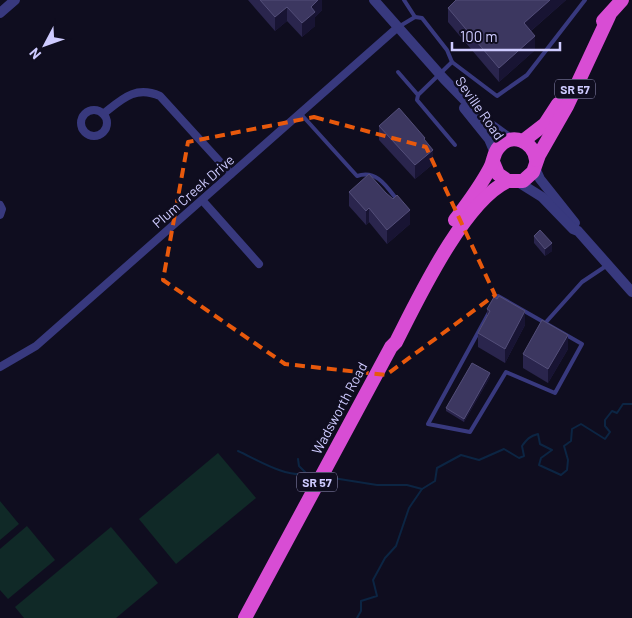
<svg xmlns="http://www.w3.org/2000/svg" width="632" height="618" font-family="Barlow,sans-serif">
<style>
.green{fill:#102927}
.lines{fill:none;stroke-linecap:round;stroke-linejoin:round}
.stream{stroke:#0c2543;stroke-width:2}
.service{stroke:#38397e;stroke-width:4}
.minor{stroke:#38397e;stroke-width:8}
.tertiary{stroke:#38397e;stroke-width:10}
.trunk{stroke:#d84dd4;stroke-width:14}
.wall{fill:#2a254d}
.shaded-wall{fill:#181433}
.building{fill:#3c3760;stroke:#534e79}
.marked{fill:none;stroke:#e8590c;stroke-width:4;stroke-dasharray:10 6;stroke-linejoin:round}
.labels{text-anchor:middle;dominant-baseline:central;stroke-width:5;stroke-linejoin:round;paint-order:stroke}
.shield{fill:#0f0d1f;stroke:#9592bc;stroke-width:1}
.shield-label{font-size:12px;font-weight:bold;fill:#cecbff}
.street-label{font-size:14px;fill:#cecbff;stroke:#0f0d1f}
</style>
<rect width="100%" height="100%" fill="#0f0d1f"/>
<g class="green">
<path d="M218,453L256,498L176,564L139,519Z"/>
<path d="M0,501L19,524L0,540Z"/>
<path d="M27,526L55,560L8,599L0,590V549Z"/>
<path d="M111,527L158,583L116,618H24L15,607Z"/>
</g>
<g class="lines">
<g class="stream">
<path d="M238,451C258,460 284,477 307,474"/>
<path d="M298,459L299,466L306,473"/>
<path d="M333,478L377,485H407L422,489"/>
<path d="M357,618L361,611V601L377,596L373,580L385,558L396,546L409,508L422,489L435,481L437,468L461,455L479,460L504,449L519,458L524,456L522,446C527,439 530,436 538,434L540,444L552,450L541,458L539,465L561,475L567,470L568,460L564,446L571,441L572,429L581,424L605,439L610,432L605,426V420L612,411L617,413L623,404H632"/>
</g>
<g class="service">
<path d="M404,0L415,17"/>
<path d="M400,26L415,17L422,18L447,50L452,62L497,96L527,75L585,0"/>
<path d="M398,72L418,95L417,100L455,145"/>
<path d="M418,95L452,62"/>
<path d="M300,113L357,176C377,169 387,187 398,201"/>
<path d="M498,296L582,344L555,393L506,372L470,432L428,424Z"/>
<path d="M547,321L582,282L606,266"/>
</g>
<g class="minor">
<circle cx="94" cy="123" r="13"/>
<path d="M103,114C122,99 135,85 160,96L231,174"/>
<path d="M202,200L259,264"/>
<path d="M0,205L2,209L0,215"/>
<path d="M0,367L36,346L398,27"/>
</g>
<g class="tertiary">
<path d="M374,0L444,79L483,119L512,140"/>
<path d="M0,13L15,0"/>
<path d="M464,108L489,139L495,153"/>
<path d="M535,168L540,179L575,223"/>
<path d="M518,182L542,197L573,229L578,231L632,292"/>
</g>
<g class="trunk">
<path d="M603,21L622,0"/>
<path d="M523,141L545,124L558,104"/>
<path d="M493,162L498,174L508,181H523L533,172L539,155L567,106L609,16"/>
<path d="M455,220C468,203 480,187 490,168C494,161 493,153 499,147C512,131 534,142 536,160"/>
<path d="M245,618L391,347L396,342C418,299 464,201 508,181"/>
</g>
</g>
<g class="wall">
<path d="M248,0H322V10L315,17V26L302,37L287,21L275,31Z"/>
<path d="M455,0H566L531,31L535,50L499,82L448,22V8L455,1Z"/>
<path d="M379,126L425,141L433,164L415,179L379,140Z"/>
<path d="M349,192L410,224L387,244L369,222L366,225L349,206Z"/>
<path d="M534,236L552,251L545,256L534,243Z"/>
<path d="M487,309L525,325L505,363L478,347V333L487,316Z"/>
<path d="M568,349L548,383L523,368V354Z"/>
<path d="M490,377L464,422L446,411V408Z"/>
</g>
<g class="shaded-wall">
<path d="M318,0H322V10L315,17V26L302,37V23L311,7Z"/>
<path d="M550,0H566L524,37V23Z"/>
<path d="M287,7V21L275,31V17Z"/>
<path d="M535,36V50L499,82V68Z"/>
<path d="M433,150V164L415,179V165Z"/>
<path d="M369,208V222L366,225V211Z"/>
<path d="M410,210V224L387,244V230Z"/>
<path d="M552,243V251L545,256V249Z"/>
<path d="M525,311V325L505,363V349Z"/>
<path d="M568,335V349L548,383V369Z"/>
<path d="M490,373V377L464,422V419Z"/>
</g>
<g class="building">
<path d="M260,0H318L311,7L315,12L302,23L287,7L275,17Z"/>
<path d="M456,0H550L524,23L535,36L499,68L448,8Z"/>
<path d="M399,108L425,138L424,139L433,150L415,165L379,126Z"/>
<path d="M369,174L386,193L393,199L397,195L410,210L387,230L369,208L366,211L349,192Z"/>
<path d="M540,230L552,243L545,249L534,236Z"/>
<path d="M499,296L525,311L505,349L478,333L490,311L487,309L494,297L497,299Z"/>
<path d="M542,320L568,335L548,369L523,354Z"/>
<path d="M472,363L490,373L464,419L446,408Z"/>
</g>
<path class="marked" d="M314,117L426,147L495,295L386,375L285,364L163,280L188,142Z"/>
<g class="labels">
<g class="shield">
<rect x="555" y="79.5" width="40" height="19" rx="4"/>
<rect x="297" y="472.5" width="40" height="19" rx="4"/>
</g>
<g class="shield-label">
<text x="575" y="89">SR 57</text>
<text x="317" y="482">SR 57</text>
</g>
<g class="street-label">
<text transform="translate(480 108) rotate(55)">Seville Road</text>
<text transform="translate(193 191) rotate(-41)">Plum Creek Drive</text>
<text transform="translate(339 408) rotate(-62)">Wadsworth Road</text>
</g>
</g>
<g transform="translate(45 45) rotate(229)" stroke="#0f0d1f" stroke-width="4" paint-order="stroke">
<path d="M0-4L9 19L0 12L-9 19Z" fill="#cecbff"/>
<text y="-8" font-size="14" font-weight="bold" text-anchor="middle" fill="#cecbff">N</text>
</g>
<path d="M452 42v8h108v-8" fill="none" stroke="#cecbff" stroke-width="2.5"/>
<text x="460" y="42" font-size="15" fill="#cecbff" stroke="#0f0d1f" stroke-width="4" paint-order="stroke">100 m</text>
</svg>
